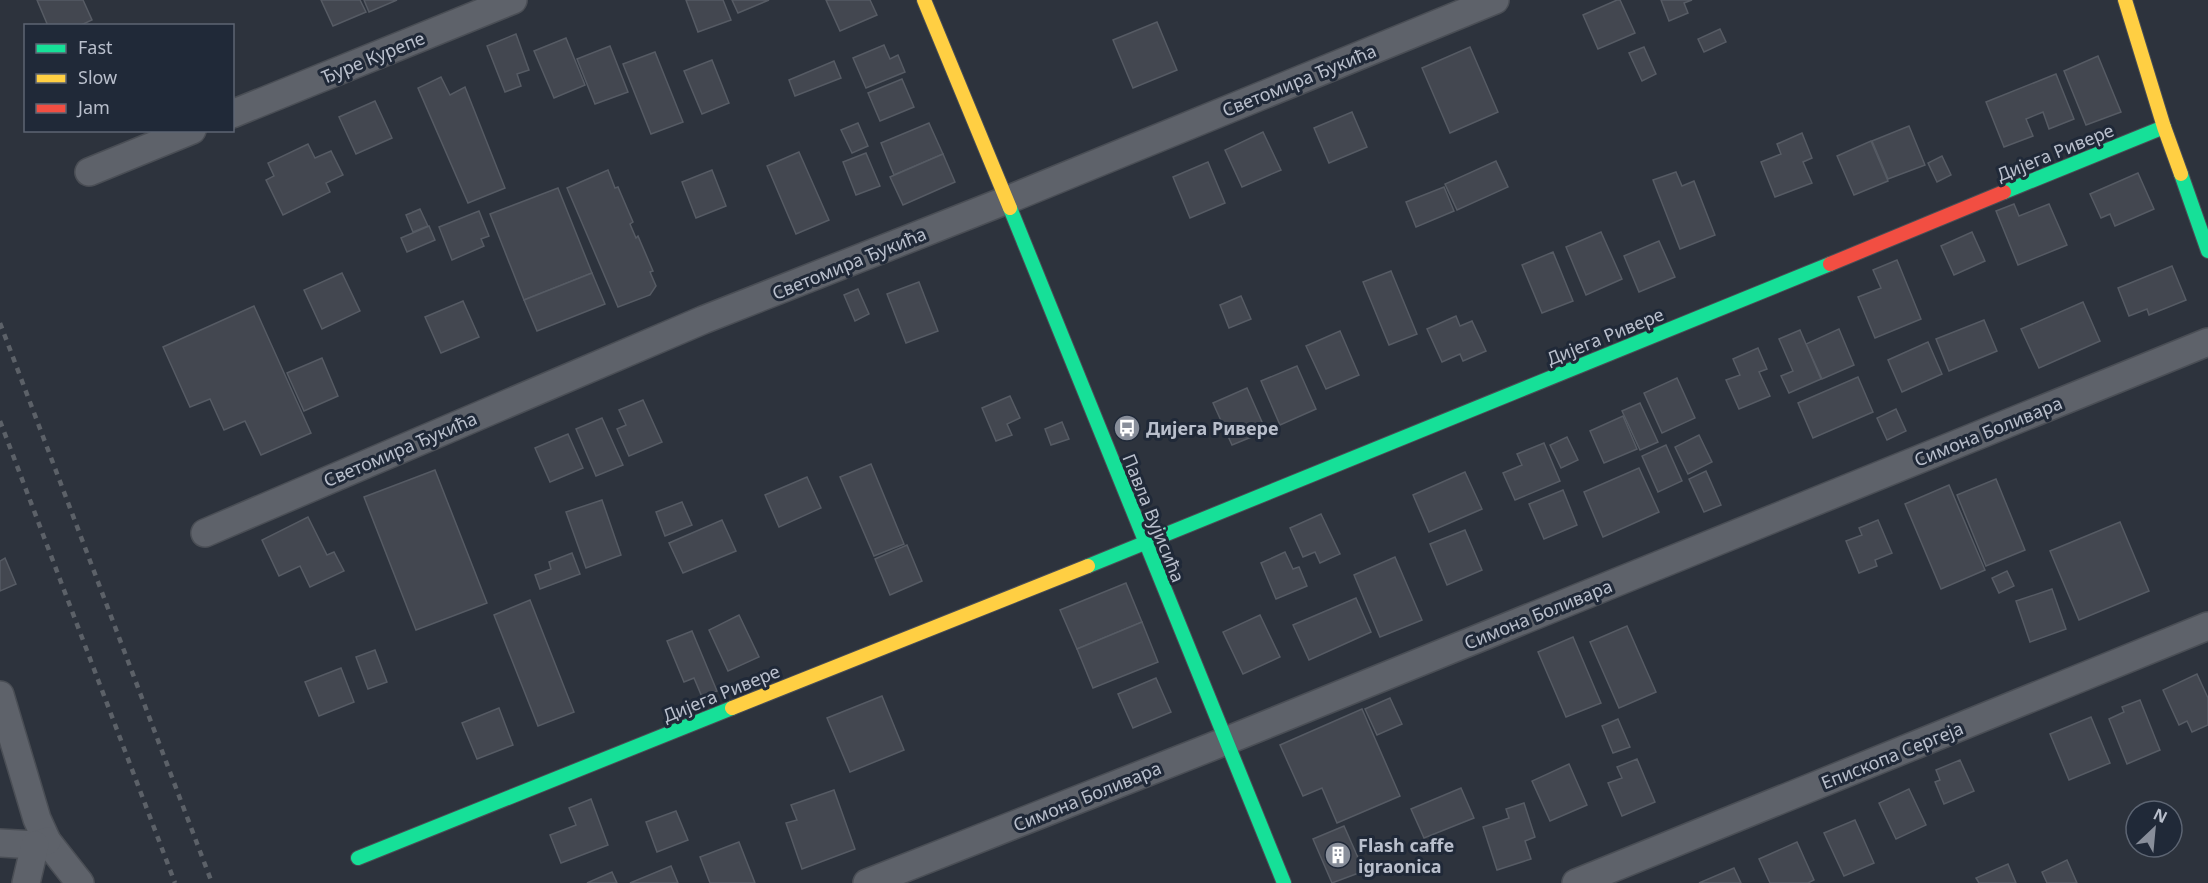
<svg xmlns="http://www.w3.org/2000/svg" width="2208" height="883" font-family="'Noto Sans',sans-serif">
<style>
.building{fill:#434750;stroke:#565b64;stroke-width:1.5}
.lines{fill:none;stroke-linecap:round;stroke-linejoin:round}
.street-casing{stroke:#4a4e55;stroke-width:30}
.fast-casing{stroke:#4a4e55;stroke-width:16}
.slow-casing{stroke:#4a4e55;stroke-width:16}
.jam-casing{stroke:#4a4e55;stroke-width:16}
.street{stroke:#5e626a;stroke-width:27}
.fast{stroke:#16e098;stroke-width:14}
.slow{stroke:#ffcf43;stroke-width:14}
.jam{stroke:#f24e42;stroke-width:14}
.rail{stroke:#5c6168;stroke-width:4.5;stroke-dasharray:6 6;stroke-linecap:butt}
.labels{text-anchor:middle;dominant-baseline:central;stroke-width:6;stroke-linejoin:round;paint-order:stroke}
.street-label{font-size:18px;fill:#b9bfcc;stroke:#202938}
.poi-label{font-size:18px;font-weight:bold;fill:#b9bfcc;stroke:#202938;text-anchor:start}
</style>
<rect width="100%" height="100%" fill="#2d333d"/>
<g class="building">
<path d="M37,0H83L92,20L79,26H48Z"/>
<path d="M321,0H360L366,12L333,26Z"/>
<path d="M364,0H397L369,12Z"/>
<path d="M686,0H723L731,20L698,32Z"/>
<path d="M732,0H769L738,13Z"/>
<path d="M826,0H870L877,15L840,31Z"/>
<path d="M1617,0H1620L1635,33L1598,49L1583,15Z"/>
<path d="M1661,0H1692L1684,3L1688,13L1669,21Z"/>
<path d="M1157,22L1177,70L1133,88L1113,40Z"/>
<path d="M1720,29L1726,42L1704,52L1698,39Z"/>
<path d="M516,34L529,70L517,74L521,86L505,92L487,46Z"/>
<path d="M566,38L585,85L554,98L534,51Z"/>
<path d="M884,45L890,59L898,55L905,72L866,88L853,58Z"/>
<path d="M610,46L628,92L595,104L577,59Z"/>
<path d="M1470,47L1498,112L1450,133L1422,68Z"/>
<path d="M1644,47L1656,74L1642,81L1629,53Z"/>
<path d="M655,52L683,122L651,134L623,64Z"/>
<path d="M2098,56L2121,112L2086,125L2064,71Z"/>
<path d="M712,60L729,103L702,114L684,71Z"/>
<path d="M834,61L841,78L795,96L789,80Z"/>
<path d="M2056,74L2074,119L2049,129L2043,112L2026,119L2033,136L2004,147L1986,102Z"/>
<path d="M441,77L450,95L465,87L505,188L468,203L418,88Z"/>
<path d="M902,79L914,107L880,121L868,93Z"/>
<path d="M375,101L392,138L356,154L339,117Z"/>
<path d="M1352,112L1367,147L1329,163L1314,128Z"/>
<path d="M858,123L868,146L852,153L841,130Z"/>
<path d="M929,123L943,154L894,175L881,143Z"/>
<path d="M1909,126L1925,165L1888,179L1872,141Z"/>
<path d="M1263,132L1281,170L1242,187L1225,150Z"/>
<path d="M1802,133L1812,158L1803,162L1812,183L1775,197L1761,162L1781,154L1777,144Z"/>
<path d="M1871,141L1888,181L1854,195L1837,156Z"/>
<path d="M308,144L315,158L331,151L343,175L326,183L330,192L283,215L266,180L274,176L268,163Z"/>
<path d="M799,152L829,220L796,234L767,166Z"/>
<path d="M866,153L880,186L856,195L843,162Z"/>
<path d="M943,154L955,182L903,205L890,177Z"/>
<path d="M1942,156L1951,175L1937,182L1928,163Z"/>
<path d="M1496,161L1508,187L1457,210L1445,184Z"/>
<path d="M1208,162L1225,203L1190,218L1173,177Z"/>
<path d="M608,170L615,188L618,187L633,222L630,224L636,238L638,236L653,271L650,272L656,286L650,295L618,307L567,188Z"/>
<path d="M712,170L726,206L696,218L682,182Z"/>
<path d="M1676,172L1682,186L1694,181L1715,235L1680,249L1653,180Z"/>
<path d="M2138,173L2154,209L2115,226L2110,214L2101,218L2090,194Z"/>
<path d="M1444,187L1454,211L1416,227L1406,202Z"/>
<path d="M558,188L592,273L524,300L490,214Z"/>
<path d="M2014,204L2019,216L2049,204L2067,245L2018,265L1996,211Z"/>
<path d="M420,209L428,226L413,232L406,215Z"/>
<path d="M479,211L489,236L481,239L484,246L452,260L439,227Z"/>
<path d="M429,226L435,240L407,252L401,238Z"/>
<path d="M1601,232L1622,279L1586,295L1566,247Z"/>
<path d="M1972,232L1985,261L1954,275L1941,246Z"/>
<path d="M1659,241L1675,277L1639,292L1624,256Z"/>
<path d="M1553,252L1573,301L1542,313L1522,265Z"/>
<path d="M1897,260L1921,319L1875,338L1858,297L1881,288L1873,270Z"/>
<path d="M2172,266L2186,300L2149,315L2147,309L2129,316L2118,288Z"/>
<path d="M1391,271L1417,334L1389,345L1363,282Z"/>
<path d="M342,273L360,311L322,329L304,290Z"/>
<path d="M592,273L605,304L537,331L524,300Z"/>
<path d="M919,282L938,331L906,343L887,294Z"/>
<path d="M858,289L869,314L855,321L844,295Z"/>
<path d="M1241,296L1251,319L1229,328L1220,305Z"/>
<path d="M463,301L479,337L441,353L425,317Z"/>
<path d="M2083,302L2100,341L2039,368L2021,329Z"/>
<path d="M254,306L311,433L261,455L245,421L224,430L210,399L190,407L163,347Z"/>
<path d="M1456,316L1460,326L1472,321L1486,351L1463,361L1460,354L1442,362L1427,329Z"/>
<path d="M1984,320L1997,351L1949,371L1936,339Z"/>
<path d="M1839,329L1854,365L1822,379L1806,344Z"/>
<path d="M1800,330L1821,379L1789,393L1781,376L1793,371L1779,339Z"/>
<path d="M1340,331L1359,375L1326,389L1306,346Z"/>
<path d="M1928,342L1942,374L1902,392L1888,360Z"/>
<path d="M1758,348L1767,369L1759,372L1770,396L1739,409L1726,380L1740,375L1733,359Z"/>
<path d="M322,358L338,396L304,411L287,373Z"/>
<path d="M1297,366L1316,409L1280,425L1261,381Z"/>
<path d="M1858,377L1873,412L1813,438L1798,403Z"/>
<path d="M1677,378L1695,418L1662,433L1644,393Z"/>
<path d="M1247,388L1266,431L1232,445L1213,403Z"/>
<path d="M1010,396L1020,418L1007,424L1012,435L996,441L982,408Z"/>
<path d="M643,400L662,442L629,456L617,429L626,425L619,410Z"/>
<path d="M1640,403L1658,442L1640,450L1622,411Z"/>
<path d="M1896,409L1906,431L1887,440L1877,418Z"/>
<path d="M1623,416L1637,449L1604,463L1590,431Z"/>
<path d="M602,418L623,465L596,476L576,429Z"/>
<path d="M1062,422L1069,439L1051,445L1045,429Z"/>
<path d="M568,434L583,468L550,482L535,448Z"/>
<path d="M1699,435L1712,462L1688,474L1675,447Z"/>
<path d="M1567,437L1578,460L1561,468L1550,445Z"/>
<path d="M1544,443L1560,481L1515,500L1503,473L1522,465L1517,454Z"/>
<path d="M1666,445L1682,481L1658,492L1642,456Z"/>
<path d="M871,464L904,544L874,556L840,477Z"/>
<path d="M1639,468L1659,512L1603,537L1584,492Z"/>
<path d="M435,470L487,603L416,630L364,497Z"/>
<path d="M1706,471L1721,505L1704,512L1689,479Z"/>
<path d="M1465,472L1482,509L1429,532L1413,495Z"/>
<path d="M807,477L821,508L779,527L765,495Z"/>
<path d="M1996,479L2025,550L1986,566L1957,495Z"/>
<path d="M1949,485L1985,570L1941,589L1905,504Z"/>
<path d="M1563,490L1577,525L1544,539L1529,504Z"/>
<path d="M602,500L621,555L586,568L566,512Z"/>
<path d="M682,502L692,525L665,536L656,512Z"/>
<path d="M1321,514L1340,554L1320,563L1315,552L1303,557L1290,528Z"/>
<path d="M308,517L327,555L334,552L344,571L310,587L300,566L279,576L262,540Z"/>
<path d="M722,520L736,551L683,573L669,543Z"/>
<path d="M1878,520L1892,553L1875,560L1877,566L1859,573L1846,541L1862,535L1859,528Z"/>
<path d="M2120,522L2149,591L2079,620L2050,551Z"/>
<path d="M1465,530L1482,570L1447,585L1430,544Z"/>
<path d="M907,545L922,581L890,595L875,559Z"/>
<path d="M1285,552L1293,569L1299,567L1307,586L1276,599L1261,563Z"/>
<path d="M572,553L580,574L540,589L535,575L551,569L549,562Z"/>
<path d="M1395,557L1422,620L1380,637L1354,575Z"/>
<path d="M5,558L16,584L0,591V561Z"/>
<path d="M2007,571L2014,586L1999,593L1992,578Z"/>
<path d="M1126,583L1142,622L1077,649L1060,610Z"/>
<path d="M2052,589L2066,629L2030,642L2016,601Z"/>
<path d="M1356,598L1371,632L1309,660L1293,625Z"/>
<path d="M530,600L574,712L538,726L494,615Z"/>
<path d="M739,615L759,657L728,671L709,630Z"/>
<path d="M1260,615L1280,657L1243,674L1223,632Z"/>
<path d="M1142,622L1158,662L1093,688L1077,649Z"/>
<path d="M1627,626L1656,692L1619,708L1590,642Z"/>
<path d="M692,631L717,691L702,697L694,678L684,682L667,641Z"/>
<path d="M1573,637L1601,703L1566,717L1538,652Z"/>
<path d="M375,650L387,682L368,689L356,657Z"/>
<path d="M341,668L354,702L319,716L305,682Z"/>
<path d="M2197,674L2208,698V725L2192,732L2187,721L2179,725L2163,690Z"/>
<path d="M1156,678L1171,712L1133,728L1118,694Z"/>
<path d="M882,696L904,750L850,772L827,718Z"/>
<path d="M1390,698L1402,724L1377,735L1365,709Z"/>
<path d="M2140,700L2160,750L2127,764L2109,719L2124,712L2122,707Z"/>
<path d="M499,708L513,745L477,759L462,723Z"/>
<path d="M1362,709L1400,796L1337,823L1322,788L1303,796L1280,745Z"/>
<path d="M2091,717L2110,763L2069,780L2050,734Z"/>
<path d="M1618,719L1630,747L1613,753L1602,726Z"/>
<path d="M1637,759L1655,802L1622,816L1608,783L1622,778L1617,767Z"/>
<path d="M1960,760L1974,791L1944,804L1935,782L1940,780L1936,770Z"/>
<path d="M1569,764L1587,805L1550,821L1532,781Z"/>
<path d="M1461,788L1474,818L1424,838L1411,809Z"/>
<path d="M1909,789L1926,825L1896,839L1879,803Z"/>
<path d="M834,790L855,849L802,869L786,823L797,820L791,805Z"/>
<path d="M591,799L608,845L561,863L550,835L576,825L569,808Z"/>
<path d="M1524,803L1535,837L1525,841L1531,859L1497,870L1483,827L1509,818L1506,809Z"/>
<path d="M676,811L688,840L657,852L646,822Z"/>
<path d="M1855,820L1874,863L1844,876L1824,833Z"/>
<path d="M1344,826L1364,871L1332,883L1313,839Z"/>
<path d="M739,842L755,883H710L700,857Z"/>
<path d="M1797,842L1814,880L1808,883H1770L1759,859Z"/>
<path d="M2067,860L2077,883H2047L2042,872Z"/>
<path d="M2008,864L2016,883H1979L1976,878Z"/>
<path d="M671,866L678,883H630Z"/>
<path d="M1734,868L1741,883H1699Z"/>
<path d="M612,872L617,883H587Z"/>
</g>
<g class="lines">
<defs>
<g id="street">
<path d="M232,114L513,0"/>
<path d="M89,172L192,130"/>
<path d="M205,533L703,320L1007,200L1495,0"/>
<path d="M0,695L37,819L47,841L80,883"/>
<path d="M0,843L35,845L47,841"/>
<path d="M26,883L35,845"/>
<path d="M867,883L1211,747L2208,342"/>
<path d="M1576,883L2208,626"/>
</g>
<g id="fast">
<path d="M2181,174L2208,251"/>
<path d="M2004,192L2164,127"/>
<path d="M1010,208L1284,883"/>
<path d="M1088,566L1830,264"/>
<path d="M358,858L732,708"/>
</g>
<g id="slow">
<path d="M924,0L1010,208"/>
<path d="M2125,0L2164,127L2181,174"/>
<path d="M732,708L1088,566"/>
</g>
<path id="jam" d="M1830,264L2004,192"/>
</defs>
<use href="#street" class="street-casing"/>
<use href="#fast" class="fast-casing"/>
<use href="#slow" class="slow-casing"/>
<use href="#jam" class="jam-casing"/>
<use href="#street" class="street"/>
<use href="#fast" class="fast"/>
<use href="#slow" class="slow"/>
<use href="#jam" class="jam"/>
<g class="rail">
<path d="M0,323L212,883"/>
<path d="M0,421L175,883"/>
</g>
</g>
<defs>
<symbol id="bus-disc" viewBox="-11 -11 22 22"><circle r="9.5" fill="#888e9a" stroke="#202938"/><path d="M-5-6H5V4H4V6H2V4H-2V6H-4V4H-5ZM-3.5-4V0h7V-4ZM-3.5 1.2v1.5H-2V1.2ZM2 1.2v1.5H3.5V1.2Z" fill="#fff"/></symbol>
<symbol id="building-disc" viewBox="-11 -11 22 22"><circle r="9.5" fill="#888e9a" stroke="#202938"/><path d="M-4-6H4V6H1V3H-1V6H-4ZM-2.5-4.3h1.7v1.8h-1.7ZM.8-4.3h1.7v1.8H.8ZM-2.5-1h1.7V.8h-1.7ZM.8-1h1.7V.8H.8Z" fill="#fff"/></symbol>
</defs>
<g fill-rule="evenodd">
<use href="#bus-disc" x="1112" y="413" width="30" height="30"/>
<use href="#building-disc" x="1323" y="840" width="30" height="30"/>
</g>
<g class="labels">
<g class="street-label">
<text transform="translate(373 57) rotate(-22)">Ђуре Курепе</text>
<text transform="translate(1299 80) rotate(-22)">Светомира Ђукића</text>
<text transform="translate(2055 152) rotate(-22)">Дијега Ривере</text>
<text transform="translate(849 263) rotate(-22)">Светомира Ђукића</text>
<text transform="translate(1605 336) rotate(-22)">Дијега Ривере</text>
<text transform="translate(1988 431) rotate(-22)">Симона Боливара</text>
<text transform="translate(400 449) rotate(-23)">Светомира Ђукића</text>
<text transform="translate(1154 518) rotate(68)">Павла Вујисића</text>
<text transform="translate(1538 614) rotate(-22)">Симона Боливара</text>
<text transform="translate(721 693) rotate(-22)">Дијега Ривере</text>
<text transform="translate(1892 755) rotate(-22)">Епископа Сергеја</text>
<text transform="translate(1087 796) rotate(-22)">Симона Боливара</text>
</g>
<g class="poi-label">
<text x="1146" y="428">Дијега Ривере</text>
<text x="1358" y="845">Flash caffe<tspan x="1358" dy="21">igraonica</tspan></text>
</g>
</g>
<rect x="24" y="24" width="210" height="108" fill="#202938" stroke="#5d6573" stroke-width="1.5"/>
<rect x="36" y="44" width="30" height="9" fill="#16e098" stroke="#5d6573" stroke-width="1.5"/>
<text x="78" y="54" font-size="18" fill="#b9bfcc">Fast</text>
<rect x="36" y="74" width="30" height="9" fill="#ffcf43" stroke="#5d6573" stroke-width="1.5"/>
<text x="78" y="84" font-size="18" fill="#b9bfcc">Slow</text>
<rect x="36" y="104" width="30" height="9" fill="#f24e42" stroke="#5d6573" stroke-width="1.5"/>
<text x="78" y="114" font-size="18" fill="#b9bfcc">Jam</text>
<g transform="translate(2154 829) rotate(26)"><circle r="28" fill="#202938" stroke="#5d6573" stroke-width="1.5"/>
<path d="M0-4.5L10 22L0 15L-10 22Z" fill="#888e9a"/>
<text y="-9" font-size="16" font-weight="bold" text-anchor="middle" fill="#b9bfcc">N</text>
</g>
</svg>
